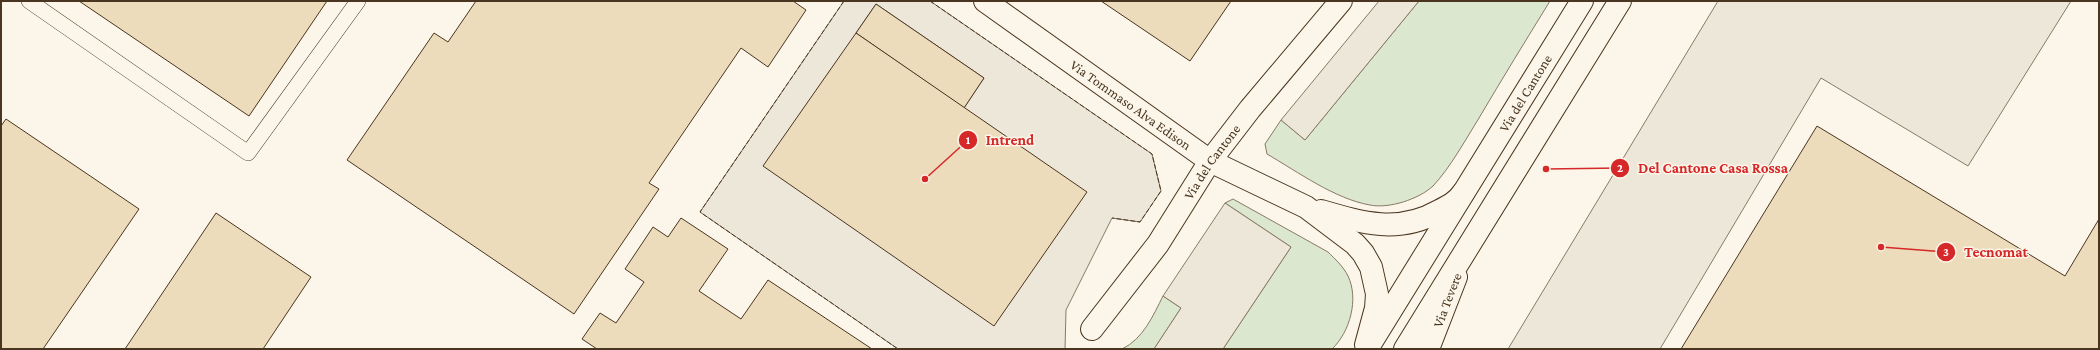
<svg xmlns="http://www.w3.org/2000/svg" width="2100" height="350" font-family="'Crimson Pro',serif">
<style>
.green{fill:#dce7d0;stroke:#887966}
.parking{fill:#ede7d9;stroke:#887966;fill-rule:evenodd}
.building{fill:#ecdcbc;stroke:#4a3520}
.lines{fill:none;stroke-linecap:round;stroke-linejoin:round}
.service-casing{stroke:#4a3520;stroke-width:16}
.minor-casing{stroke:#4a3520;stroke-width:24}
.secondary-casing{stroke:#4a3520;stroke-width:24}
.service{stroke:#fbf6e9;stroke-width:15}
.minor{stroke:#fbf6e9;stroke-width:22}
.secondary{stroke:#fbf6e9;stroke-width:22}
.fence{stroke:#4a3520;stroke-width:1;stroke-dasharray:5 2;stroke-linecap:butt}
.labels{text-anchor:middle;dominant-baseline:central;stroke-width:3;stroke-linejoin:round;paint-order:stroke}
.street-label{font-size:14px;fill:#4a3520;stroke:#fbf6e9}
.leader{fill:none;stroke:#d62828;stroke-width:1.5}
.callout-dot{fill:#d62828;stroke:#fbf6e9;stroke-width:1.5}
.mark-label{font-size:12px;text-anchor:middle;font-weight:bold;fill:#fff}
.callout-label{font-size:15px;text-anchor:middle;font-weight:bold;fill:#d62828;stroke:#fbf6e9;stroke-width:3;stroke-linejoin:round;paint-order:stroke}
</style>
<rect width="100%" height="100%" fill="#fbf6e9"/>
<g class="green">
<path d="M1419,1H1550C1526,40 1502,79 1479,118C1466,139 1450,168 1433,186C1419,199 1389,209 1370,205C1335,199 1298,172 1267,154L1265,144L1281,120L1305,140Z"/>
<path d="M1233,199L1328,252C1335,259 1343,266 1348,276C1359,299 1350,332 1332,349H1223L1291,247L1225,203Z"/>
<path d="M1163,296L1181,308L1154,349H1122C1143,339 1153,316 1163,296Z"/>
</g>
<g class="parking">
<path d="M844,1H930L1152,154L1161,191L1140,222L1112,218L1066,310L1065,349H898L700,212ZM876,4L984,78L964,108L856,33Z"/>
<path d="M1379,1H1419L1305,140L1281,120Z"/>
<path d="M1718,1H2071L1968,166L1821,78L1660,349H1508Z"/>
<path d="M1225,203L1291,247L1223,349H1154L1181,308L1163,296Z"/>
</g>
<g class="building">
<path d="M79,1H327L249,116Z"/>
<path d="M476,1H793L806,10L768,67L741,48L649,183L659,189L574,314L347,160L434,33L448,42Z"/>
<path d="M1101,1H1231L1190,61Z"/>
<path d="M876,4L984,78L964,108L856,33Z"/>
<path d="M856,33L1087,192L994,326L763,166Z"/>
<path d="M6,119L139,209L43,349H1V126Z"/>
<path d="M1817,126L2065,276L2099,219V349H1681Z"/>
<path d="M216,213L311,277L263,349H125Z"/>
<path d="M681,218L728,249L699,291L741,319L768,280L872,349H597L582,339L600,313L616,323L644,282L625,269L653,227L668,237Z"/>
</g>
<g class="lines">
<defs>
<path id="service" d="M29,1L248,153L358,1"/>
<g id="minor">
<path id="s1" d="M985,1L1210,161L1306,207L1355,244L1363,253L1371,267L1377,294L1376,308L1366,345"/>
<path d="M1321,211C1362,223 1399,234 1439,211C1449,206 1457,202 1463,193"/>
<path id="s2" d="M1092,329L1158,244L1210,161L1250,109L1341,1"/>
<path d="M1428,349L1456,277"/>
</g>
<g id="secondary">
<path id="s3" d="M1367,349L1582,1"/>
<path d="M1405,349L1620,1"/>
</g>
</defs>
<use href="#service" class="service-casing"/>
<use href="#minor" class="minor-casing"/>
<use href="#secondary" class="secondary-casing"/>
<use href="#service" class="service"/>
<use href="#minor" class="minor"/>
<use href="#secondary" class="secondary"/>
<g class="fence">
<path d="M844,1L700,212L898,349"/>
<path d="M930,1L1152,154L1161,191L1140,222L1112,218"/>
</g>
</g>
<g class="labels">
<g class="street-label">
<text stroke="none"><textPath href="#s3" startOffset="301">Via del Cantone</textPath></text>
<text stroke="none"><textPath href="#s1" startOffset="179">Via Tommaso Alva Edison</textPath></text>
<text stroke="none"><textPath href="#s2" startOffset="206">Via del Cantone</textPath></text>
<text transform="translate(1447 300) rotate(-69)">Via Tevere</text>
</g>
</g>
<path class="leader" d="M925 179L968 140M1546 169L1620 168M1881 247L1946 252"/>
<g class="callout-dot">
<circle cx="925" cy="179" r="4"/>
<circle cx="1546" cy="169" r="4"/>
<circle cx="1881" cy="247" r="4"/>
<circle cx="968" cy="140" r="10"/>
<circle cx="1620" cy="168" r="10"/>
<circle cx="1946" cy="252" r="10"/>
</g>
<g class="mark-label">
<text x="968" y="144">1</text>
<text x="1620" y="172">2</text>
<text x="1946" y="256">3</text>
</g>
<g class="callout-label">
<text x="1010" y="145">Intrend</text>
<text x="1713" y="173">Del Cantone Casa Rossa</text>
<text x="1996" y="257">Tecnomat</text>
</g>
<rect width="2100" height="350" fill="none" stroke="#4a3520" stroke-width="4"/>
</svg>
